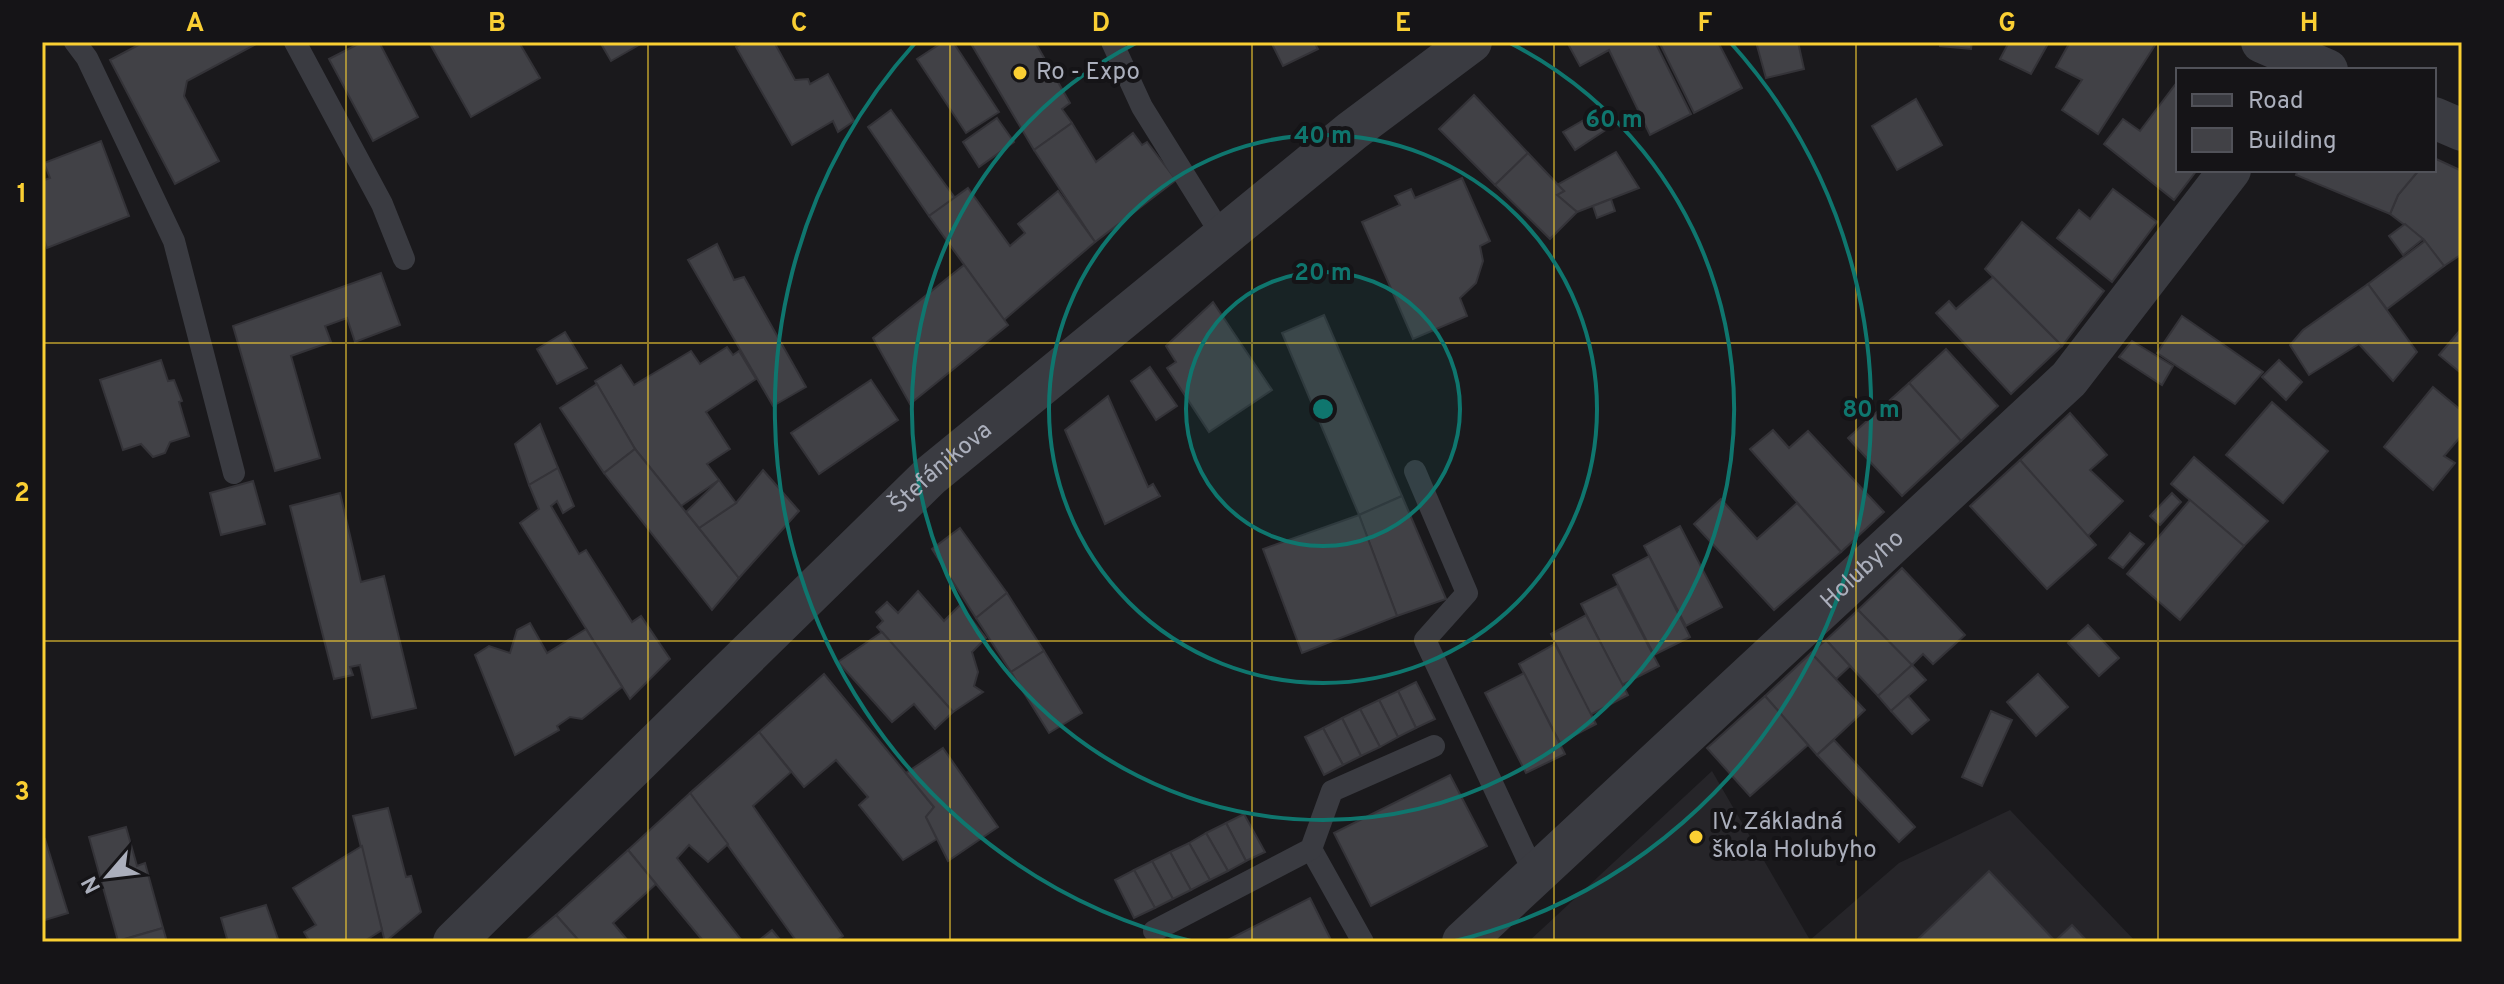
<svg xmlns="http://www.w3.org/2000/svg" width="2504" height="984" font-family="Overpass,sans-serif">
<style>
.built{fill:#262529}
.building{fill:#414146;stroke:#343338;stroke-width:2}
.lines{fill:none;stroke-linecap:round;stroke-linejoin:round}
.service{stroke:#3a3b41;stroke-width:22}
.minor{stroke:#3a3b41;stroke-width:42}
.grid{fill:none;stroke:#facf33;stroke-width:2;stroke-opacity:0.55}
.ring{fill:none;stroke:#0f766e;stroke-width:4}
.poi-dot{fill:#facf33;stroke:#151417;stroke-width:3}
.labels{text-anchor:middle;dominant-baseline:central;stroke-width:8;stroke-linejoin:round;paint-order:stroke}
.poi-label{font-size:24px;fill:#abafbc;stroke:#151417;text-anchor:start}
.street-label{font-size:24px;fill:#abafbc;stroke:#151417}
.centre{fill:#0f766e;stroke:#151417;stroke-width:4}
.ring-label{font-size:24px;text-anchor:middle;font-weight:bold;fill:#0f766e;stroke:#151417;stroke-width:8;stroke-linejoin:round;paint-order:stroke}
.neatline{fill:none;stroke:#facf33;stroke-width:3}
.grid-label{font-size:26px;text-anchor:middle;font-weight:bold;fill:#facf33}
</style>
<rect width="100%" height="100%" fill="#1a191c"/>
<path class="built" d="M1712,771L1810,940L1899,863L2010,810L2136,942H1528Z"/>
<g class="building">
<path d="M144,42H260L187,81L184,96L219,161L175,184L110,60Z"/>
<path d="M379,42L418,117L373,141L329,59L362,42Z"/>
<path d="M429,42H523L520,44L540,78L471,117Z"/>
<path d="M600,42H644L611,61Z"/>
<path d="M745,42H774L795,80L808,79L810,84L828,74L854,121L838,132L833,121L792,145L736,47Z"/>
<path d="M943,42H953L999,112L966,133L917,59Z"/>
<path d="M970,42H1035L1070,103L1062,109L1072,123L1034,150Z"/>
<path d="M1271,42H1314L1318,49L1283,66Z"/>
<path d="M1567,42H1655L1691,114L1650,135L1609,50L1580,66Z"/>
<path d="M1659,42H1718L1742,88L1694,113Z"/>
<path d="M1756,42H1798L1804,69L1766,78Z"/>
<path d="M1940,42H1972L1971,49L1940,46Z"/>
<path d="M2009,42H2049L2031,74L2000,59Z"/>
<path d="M2070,42H2157L2098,134L2062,110L2082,80L2056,67Z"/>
<path d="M2178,81V170H2197L2174,200L2104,144L2123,119L2140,131Z"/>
<path d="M1474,95L1528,153L1495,185L1439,129Z"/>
<path d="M1916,99L1942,145L1897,170L1872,126Z"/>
<path d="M891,110L955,198L929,216L868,127Z"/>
<path d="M1596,113L1610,127L1575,150L1563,132Z"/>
<path d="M997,118L1014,142L979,167L963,142Z"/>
<path d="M1072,123L1096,162L1133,133L1142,145L1147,142L1176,180L1095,242L1034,150Z"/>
<path d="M101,141L129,216L47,248L42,235V181L50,178L44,163Z"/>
<path d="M1616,152L1639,188L1577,212L1557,195L1564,191L1557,185Z"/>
<path d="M1528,153L1564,191L1557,195L1577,212L1550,239L1495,185Z"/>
<path d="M2434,158L2462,171V254L2444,266L2423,239L2390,214L2398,195L2419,170H2434Z"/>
<path d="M2298,170H2419L2398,195L2390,214L2296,175Z"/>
<path d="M1462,178L1490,241L1480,246L1483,261L1476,283L1460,298L1467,316L1413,339L1362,222L1400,205L1395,196L1411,189L1415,198Z"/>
<path d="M968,188L1010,246L1025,233L1018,224L1058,191L1095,242L1004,320L929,216Z"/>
<path d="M2113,189L2157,222L2112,282L2057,238L2079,210L2090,219Z"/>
<path d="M1611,199L1615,211L1597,218L1593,206Z"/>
<path d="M2022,222L2104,291L2062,346L1985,269Z"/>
<path d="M2405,224L2423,239L2403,255L2389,236Z"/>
<path d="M2425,241L2444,266L2387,309L2368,284Z"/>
<path d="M717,244L734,280L744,277L806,387L773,406L688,260Z"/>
<path d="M964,265L1008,325L910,404L873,338Z"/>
<path d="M381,273L400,325L355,342L347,318L325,326L331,342L291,356L320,458L275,471L233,326Z"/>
<path d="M1993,277L2062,346L2011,394L1936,313L1949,301L1956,309Z"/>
<path d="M2368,284L2417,352L2393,381L2359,344L2309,375L2290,345L2303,330Z"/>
<path d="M1213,302L1272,390L1209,432L1167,368L1176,362L1166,346Z"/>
<path d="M1324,315L1402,496L1359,515L1282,333Z"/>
<path d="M2182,316L2263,372L2235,404L2157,353Z"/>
<path d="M2462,328V374L2439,355Z"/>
<path d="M565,332L587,368L557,384L537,349Z"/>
<path d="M2132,341L2173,366L2162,385L2119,357Z"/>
<path d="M727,347L733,355L739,351L756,379L706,412L730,449L707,464L719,480L681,506L635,449L595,381L621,365L634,385L691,351L700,364Z"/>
<path d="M1946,349L1998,406L1961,441L1909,383Z"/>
<path d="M161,360L168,381L174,380L182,401L179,402L189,436L170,442L165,453L153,457L141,444L123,450L100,380Z"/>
<path d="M2279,360L2302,382L2286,400L2262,377Z"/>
<path d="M1150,367L1177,406L1156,420L1131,381Z"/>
<path d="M871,380L898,420L819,474L791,433Z"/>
<path d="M1909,383L1961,441L1902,496L1848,438Z"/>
<path d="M597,384L635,449L604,473L560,408Z"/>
<path d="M2433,387L2462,411V435L2444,456L2455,463L2433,490L2384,447Z"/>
<path d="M1108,396L1148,487L1153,484L1160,496L1105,524L1065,430Z"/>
<path d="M2272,402L2328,451L2283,503L2226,455Z"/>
<path d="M2070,413L2107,455L2090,470L2123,501L2087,537L2020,460Z"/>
<path d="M540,424L558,468L529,485L515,444Z"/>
<path d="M1773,430L1789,448L1808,431L1884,512L1841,552L1750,449Z"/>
<path d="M635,449L739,578L712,610L604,473Z"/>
<path d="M2194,457L2268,521L2244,546L2171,484Z"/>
<path d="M2020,460L2096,545L2047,589L1970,506Z"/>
<path d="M558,468L574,506L563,513L557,501L551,506L579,554L586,550L632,622L641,616L670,659L630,699L520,523L539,509L529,485Z"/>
<path d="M763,470L799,511L739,578L699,528L736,503Z"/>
<path d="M719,480L736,503L699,528L686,512Z"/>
<path d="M253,481L265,524L221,535L210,493Z"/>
<path d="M340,493L361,582L384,576L416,708L372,718L360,665L350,667L353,675L334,679L290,506Z"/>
<path d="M2172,493L2181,502L2160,525L2150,516Z"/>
<path d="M1402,496L1446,599L1397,616L1359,515Z"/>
<path d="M1721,499L1757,539L1797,503L1841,552L1774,610L1694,524Z"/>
<path d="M2190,500L2244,546L2180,620L2127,574Z"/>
<path d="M1359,515L1397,616L1302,653L1263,549Z"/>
<path d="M1680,526L1722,607L1686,626L1644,546Z"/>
<path d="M960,528L1007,593L976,618L932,549Z"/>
<path d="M2130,533L2144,544L2123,568L2109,558Z"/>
<path d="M1649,556L1690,637L1654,655L1613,575Z"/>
<path d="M1902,568L1965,635L1933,664L1923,654L1912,665L1858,610Z"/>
<path d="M1617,586L1659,666L1622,685L1581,604Z"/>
<path d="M918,591L944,621L960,605L986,638L972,652L978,672L974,686L983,692L953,712L877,627L883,621L876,612L887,602L898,613Z"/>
<path d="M1007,593L1044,651L1011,672L976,618Z"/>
<path d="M1858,610L1912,665L1878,696L1826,640Z"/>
<path d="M1586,615L1628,695L1590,715L1551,634Z"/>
<path d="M530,623L547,653L586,629L622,687L582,719L570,717L557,726L559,730L515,755L475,655L489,646L510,653L517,630Z"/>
<path d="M2088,625L2119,658L2099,676L2068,643Z"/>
<path d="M882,632L953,712L935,729L914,704L892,722L838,662Z"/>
<path d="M1826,640L1850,666L1836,679L1811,653Z"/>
<path d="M1555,644L1596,724L1560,743L1519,664Z"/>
<path d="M1044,651L1082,713L1049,733L1011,672Z"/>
<path d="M1811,653L1865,710L1817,755L1765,696Z"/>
<path d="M1912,665L1926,680L1891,711L1878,696Z"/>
<path d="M1524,673L1565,754L1526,773L1485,693Z"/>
<path d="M824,674L934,807L926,817L937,839L903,860L859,805L868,797L836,760L804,787L759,732Z"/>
<path d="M2038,674L2068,707L2036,736L2007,702Z"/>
<path d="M1416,682L1435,719L1416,728L1398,691Z"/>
<path d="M1398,691L1416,728L1398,737L1379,700Z"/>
<path d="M1765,696L1808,745L1750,796L1707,748Z"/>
<path d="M1908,696L1929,720L1912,734L1891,711Z"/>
<path d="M1379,700L1398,737L1380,747L1360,709Z"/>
<path d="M1360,709L1380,747L1361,756L1342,718Z"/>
<path d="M1991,711L2012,720L1982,786L1962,777Z"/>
<path d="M1342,718L1361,756L1343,765L1323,728Z"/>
<path d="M1323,728L1343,765L1324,775L1305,737Z"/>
<path d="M759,732L791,772L753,806L843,936L834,942H797L690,793Z"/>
<path d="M1834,740L1915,827L1899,842L1817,755Z"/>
<path d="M943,748L998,827L948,861L926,817L934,807L906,773Z"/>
<path d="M1450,775L1487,846L1371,906L1334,833Z"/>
<path d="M690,793L728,844L708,862L689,845L677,858L743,942H704L628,850Z"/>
<path d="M388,808L406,877L411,876L421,912L385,942L353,816Z"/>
<path d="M1244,814L1265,852L1246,861L1226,823Z"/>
<path d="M1226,823L1246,861L1228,871L1206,833Z"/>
<path d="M126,827L137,866L145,863L163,928L118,941L89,837Z"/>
<path d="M1206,833L1228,871L1210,880L1189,843Z"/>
<path d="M45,839L68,913L42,921V840Z"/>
<path d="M1189,843L1210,880L1191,890L1170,852Z"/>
<path d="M362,846L382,930L363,942H310L304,932L316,925L293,888Z"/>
<path d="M628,850L656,884L613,923L629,942H580L556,915Z"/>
<path d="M1170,852L1191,890L1173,899L1152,861Z"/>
<path d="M1152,861L1173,899L1155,908L1134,870Z"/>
<path d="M1134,870L1155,908L1134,918L1115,880Z"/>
<path d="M1989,871L2055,941L2072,925L2088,942H1915Z"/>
<path d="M1310,898L1332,942H1224Z"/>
<path d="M266,905L279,942H228L221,918Z"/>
<path d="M556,915L580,942H524Z"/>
<path d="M163,928L167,942L118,941Z"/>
<path d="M772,930L782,942H757Z"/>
</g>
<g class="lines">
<g class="service">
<path d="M75,42L87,58L174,241L234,473"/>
<path d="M295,42L382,204L404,259"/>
<path d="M1112,42L1142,107L1223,237"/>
<path d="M1415,471L1467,593L1425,640L1535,875"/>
<path d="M1311,849L1363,942"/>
<path d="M1154,931L1311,849L1332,791L1434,746"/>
</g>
<g class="minor">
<path d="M2262,42L2327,70"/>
<path d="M2434,118L2462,130"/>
<path id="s1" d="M454,942L930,476L1352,131L1471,42"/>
<path id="s2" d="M1463,942L2069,379L2230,170"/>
</g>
</g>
<path class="grid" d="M346,42V942M648,42V942M950,42V942M1252,42V942M1554,42V942M1856,42V942M2158,42V942M42,343H2462M42,641H2462"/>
<circle cx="1323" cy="409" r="137" fill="#0f766e" fill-opacity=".12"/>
<g class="ring">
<circle cx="1323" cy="409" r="137"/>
<circle cx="1323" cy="409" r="274"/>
<path d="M1510 43A411 411 0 1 1 1136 43"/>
<path d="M1195 942A548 548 0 0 1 916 42M1730 42A548 548 0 0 1 1451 942"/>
</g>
<g class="poi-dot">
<circle cx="1020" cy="73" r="8"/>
<circle cx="1696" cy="837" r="8"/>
</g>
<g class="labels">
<g class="poi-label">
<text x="1036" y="73">Ro - Expo</text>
<text x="1712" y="823">IV. Základná<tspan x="1712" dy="28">škola Holubyho</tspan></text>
</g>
<g class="street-label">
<text stroke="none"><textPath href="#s1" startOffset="680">Štefánikova</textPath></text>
<text stroke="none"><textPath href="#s2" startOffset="546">Holubyho</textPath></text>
</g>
</g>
<circle cx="1323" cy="409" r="12" class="centre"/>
<g class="ring-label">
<text x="1614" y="127">60 m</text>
<text x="1323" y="143">40 m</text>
<text x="1323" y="280">20 m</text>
<text x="1871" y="417">80 m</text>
</g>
<rect width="2504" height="984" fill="none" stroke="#151417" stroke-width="88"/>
<rect x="2176" y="68" width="260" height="104" fill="#151417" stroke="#515259" stroke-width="2"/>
<rect x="2192" y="94" width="40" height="12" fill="#3a3b41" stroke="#515259" stroke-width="2"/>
<text x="2248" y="108" font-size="24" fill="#abafbc">Road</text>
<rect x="2192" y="128" width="40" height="24" fill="#414146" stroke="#515259" stroke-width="2"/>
<text x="2248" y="148" font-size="24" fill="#abafbc">Building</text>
<g transform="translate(108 876) rotate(242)" stroke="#151417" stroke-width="6" paint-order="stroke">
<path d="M0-6L14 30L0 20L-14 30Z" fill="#abafbc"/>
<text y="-12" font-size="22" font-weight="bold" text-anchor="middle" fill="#abafbc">N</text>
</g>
<rect x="44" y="44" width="2416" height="896" class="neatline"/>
<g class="grid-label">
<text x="195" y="31">A</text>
<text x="497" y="31">B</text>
<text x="799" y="31">C</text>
<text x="1101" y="31">D</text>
<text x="1403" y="31">E</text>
<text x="1705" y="31">F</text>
<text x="2007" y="31">G</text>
<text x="2309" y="31">H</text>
<text x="22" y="202">1</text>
<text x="22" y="501">2</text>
<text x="22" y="800">3</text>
</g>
</svg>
